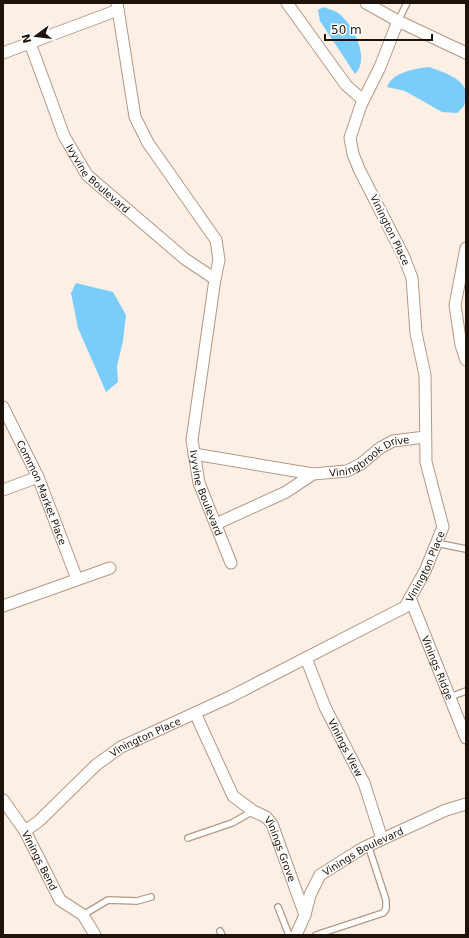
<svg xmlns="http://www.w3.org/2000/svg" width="469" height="938" font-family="'DejaVu Sans',sans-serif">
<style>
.water{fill:#7acdfb}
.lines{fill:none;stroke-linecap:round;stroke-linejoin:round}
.service-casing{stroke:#b59882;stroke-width:8}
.minor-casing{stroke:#b59882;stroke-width:13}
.service{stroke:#fff;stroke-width:5.5}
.minor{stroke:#fff;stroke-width:11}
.labels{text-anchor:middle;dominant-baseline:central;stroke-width:4;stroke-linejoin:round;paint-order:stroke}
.street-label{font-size:10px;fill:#1d130b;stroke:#fff}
</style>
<rect width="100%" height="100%" fill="#fcf0e6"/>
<g class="water">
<path d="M323,7C328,9 334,10 338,13C353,23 371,60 355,74L320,21L318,10Z"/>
<path d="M429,67C440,71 465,78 466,93C466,97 465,102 464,106L457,113L442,112L405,91L387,87C393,72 414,69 429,67Z"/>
<path d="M76,283L113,292L126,315L123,341L117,366L118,382L106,392L78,328L71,293Z"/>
</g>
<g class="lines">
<defs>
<g id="service">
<path d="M398,21L407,3"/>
<path d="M436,543L466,549"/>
<path d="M450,697L466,691"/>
<path d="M188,838L232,823L253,811"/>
<path d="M278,907L289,935"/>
<path d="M83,915L108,900L137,901L151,897"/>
<path d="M220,931L222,935"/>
<path d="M316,935L383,913L386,909V900L368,845"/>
</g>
<g id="minor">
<path d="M117,3L135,117L148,143L216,240L219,260L215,279"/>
<path d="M287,3L346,85L363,100"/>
<path d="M366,3L398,21L466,53"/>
<path id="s1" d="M30,43L64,136L87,175L185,259L215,279L192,440L199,483L231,563"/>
<path d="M3,53L118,10"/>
<path d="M466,248L455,305L461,345L466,360"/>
<path id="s2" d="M3,407L38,477L77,579"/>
<path d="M194,454L313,474L286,492L216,524"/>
<path id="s3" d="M313,474L347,471L361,464L380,448L393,441L425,437"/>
<path d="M3,490L38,477"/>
<path id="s4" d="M410,598L466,738"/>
<path d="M3,606L110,568"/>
<path id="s5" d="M306,658L325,707L364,783L382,839"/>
<path id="s6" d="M195,713L233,796L253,811L266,817L272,824L305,915"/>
<path id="s7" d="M3,800L25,831L60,900L83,915L95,935"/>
<path id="s8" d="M25,831L39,821L96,765L121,747L232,696L405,607L425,571L443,527L426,462L425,375L416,333L412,278L404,257L359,169L353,154L350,138L361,105L380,67L398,21"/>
<path id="s9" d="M296,935L305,915L310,895L320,875L363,848L446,810L466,804"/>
</g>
</defs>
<use href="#service" class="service-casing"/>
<use href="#minor" class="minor-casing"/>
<use href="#service" class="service"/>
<use href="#minor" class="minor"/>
</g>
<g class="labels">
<g class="street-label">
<text stroke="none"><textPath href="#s1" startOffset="154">Ivyvine Boulevard</textPath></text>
<text transform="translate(390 230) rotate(64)">Vinington Place</text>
<text stroke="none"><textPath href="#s3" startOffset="61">Viningbrook Drive</textPath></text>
<text stroke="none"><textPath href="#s2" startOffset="94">Common Market Place</textPath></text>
<text stroke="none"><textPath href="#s1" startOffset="527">Ivyvine Boulevard</textPath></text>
<text stroke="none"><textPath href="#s8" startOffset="490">Vinington Place</textPath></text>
<text stroke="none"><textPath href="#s4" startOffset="75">Vinings Ridge</textPath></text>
<text stroke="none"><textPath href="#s8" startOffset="154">Vinington Place</textPath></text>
<text stroke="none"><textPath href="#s5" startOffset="98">Vinings View</textPath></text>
<text stroke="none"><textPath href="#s6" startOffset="166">Vinings Grove</textPath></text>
<text stroke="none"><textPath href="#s9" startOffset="114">Vinings Boulevard</textPath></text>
<text stroke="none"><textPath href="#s7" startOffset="71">Vinings Bend</textPath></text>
</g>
</g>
<rect width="469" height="938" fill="none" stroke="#1d130b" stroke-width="8"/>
<g transform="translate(36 36) rotate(255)" stroke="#ffffff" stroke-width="3" paint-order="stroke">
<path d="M0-3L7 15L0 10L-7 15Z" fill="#1d130b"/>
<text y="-6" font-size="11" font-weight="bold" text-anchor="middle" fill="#1d130b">N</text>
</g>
<path d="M325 34v6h107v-6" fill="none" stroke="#1d130b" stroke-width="2"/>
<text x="331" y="34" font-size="12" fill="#1d130b" stroke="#ffffff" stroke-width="3" paint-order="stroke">50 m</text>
</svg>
